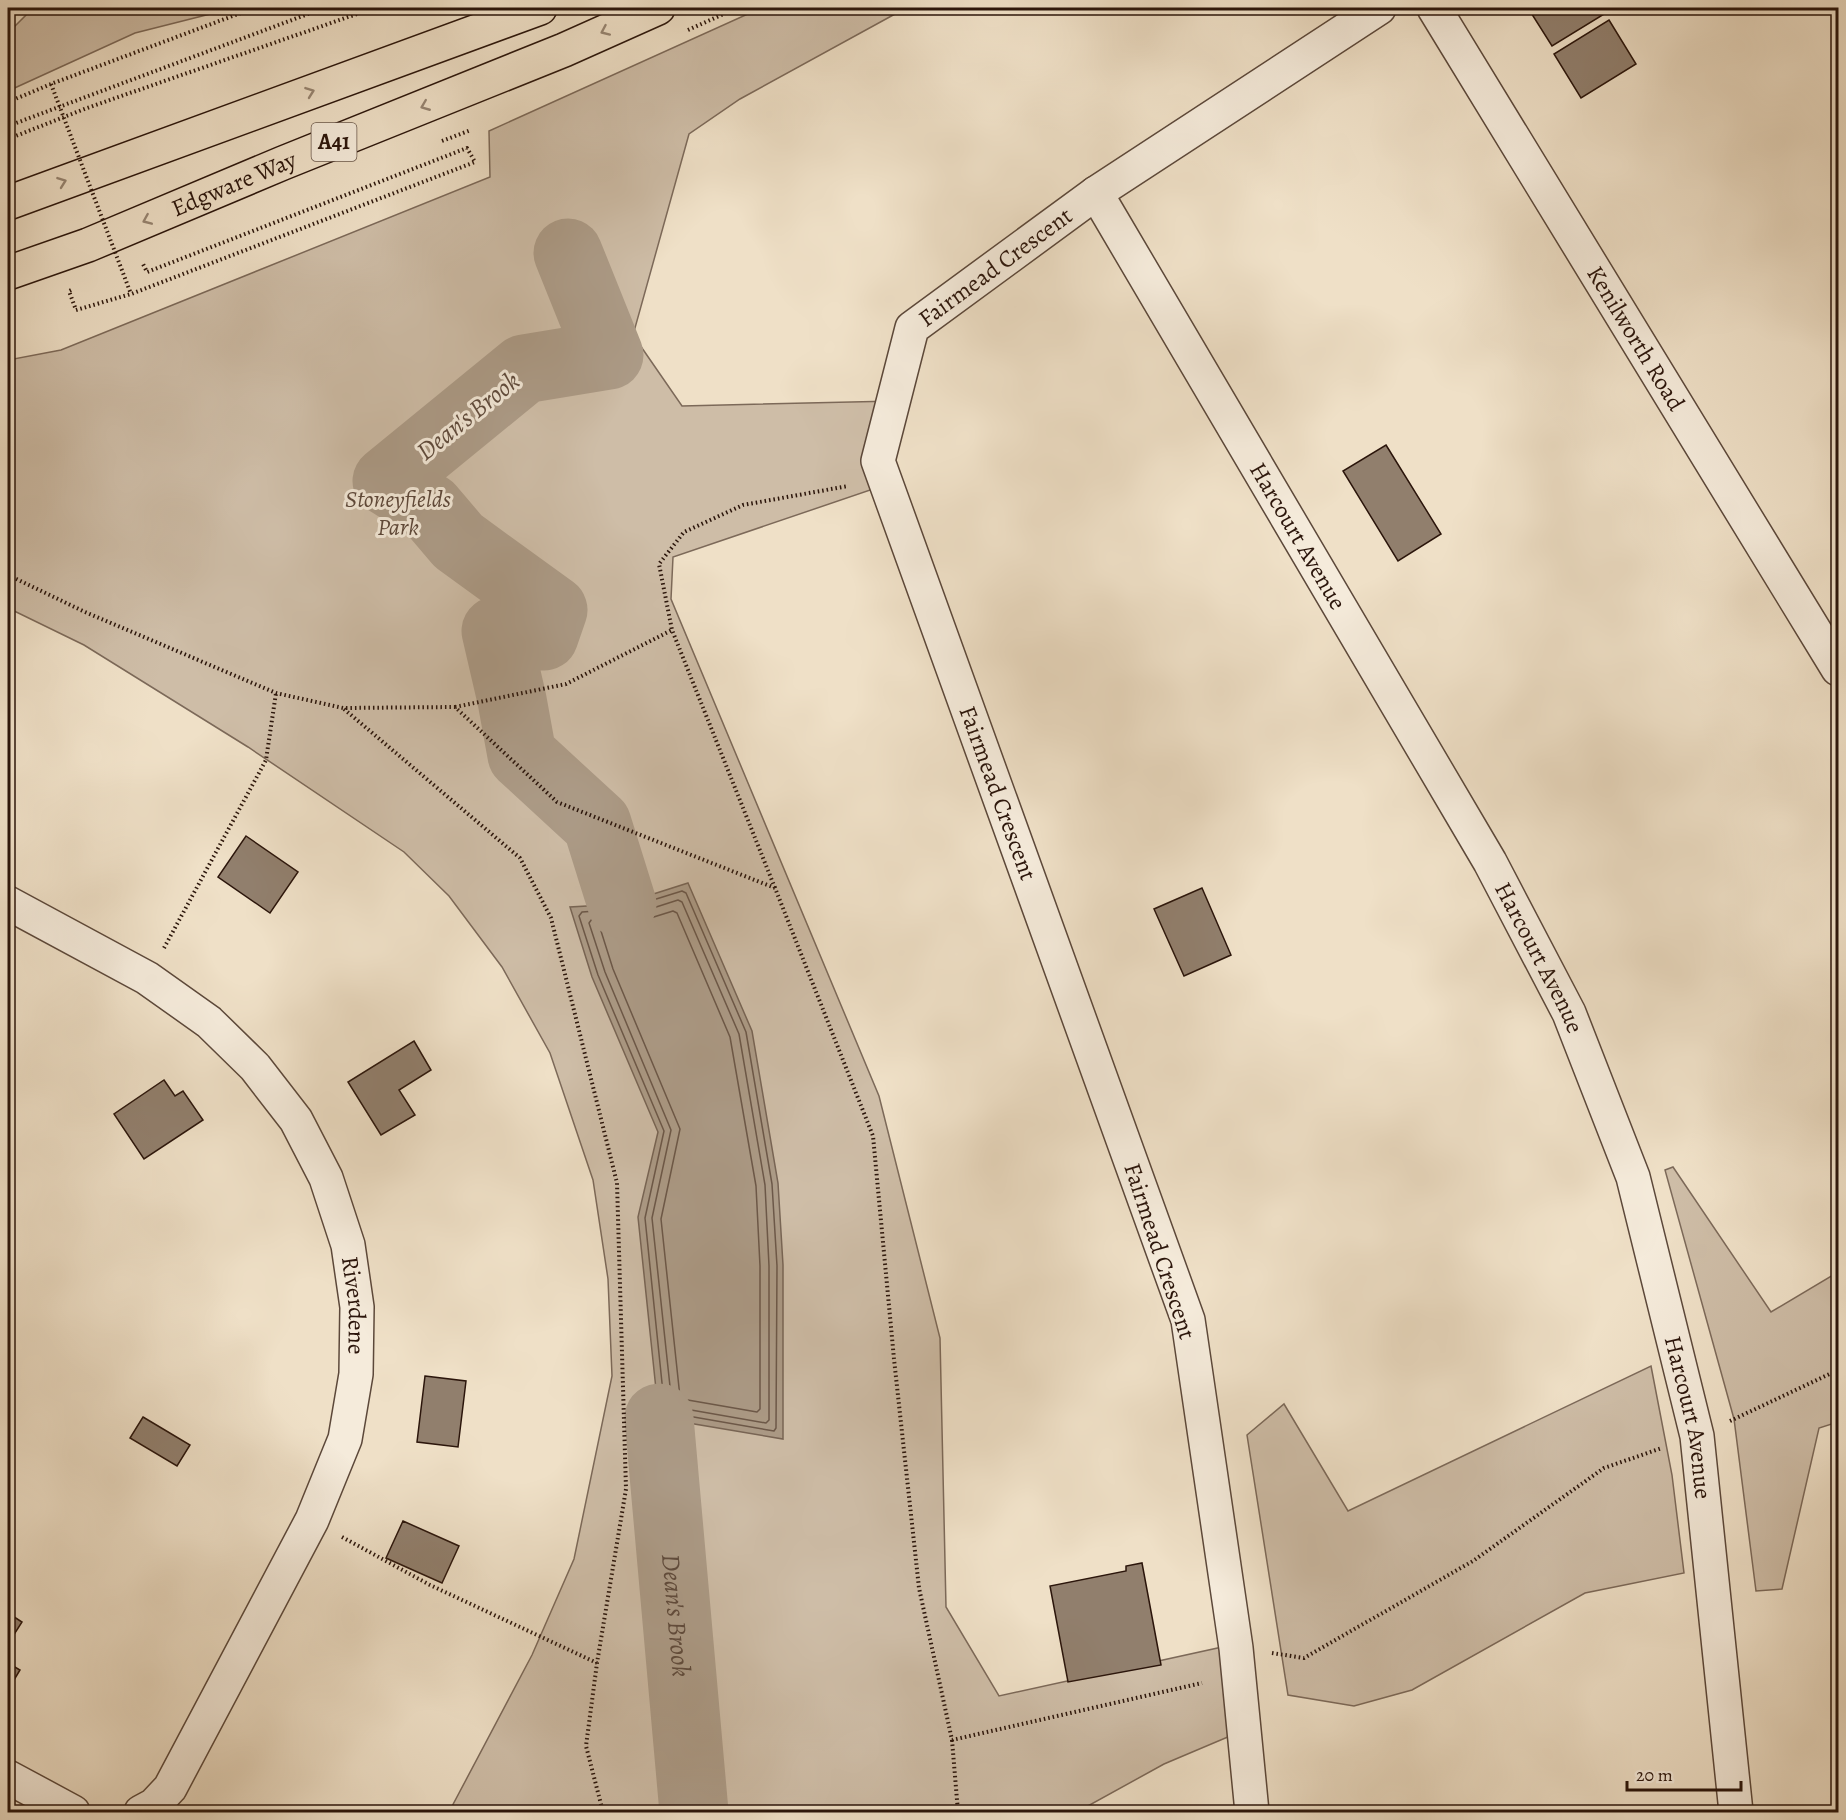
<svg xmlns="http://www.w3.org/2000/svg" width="1846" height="1820" font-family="Alegreya,serif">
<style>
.green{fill:#cebda7;stroke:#7c6959;stroke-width:1.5}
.water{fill:#ac9b87;stroke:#786555;stroke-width:1.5}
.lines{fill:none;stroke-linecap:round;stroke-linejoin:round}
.shore{stroke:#6c5849;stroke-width:1.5}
.river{stroke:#ac9b87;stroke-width:69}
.building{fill:#917f6d;stroke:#2b150b;stroke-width:1.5}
.minor-casing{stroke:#5c483a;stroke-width:36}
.highway-casing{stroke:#2b150b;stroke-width:36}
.path{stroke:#2b150b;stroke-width:4;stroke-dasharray:1.5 3;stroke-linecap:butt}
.minor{stroke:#f5ebdb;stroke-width:33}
.highway{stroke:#efe0c7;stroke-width:33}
.path-bridge{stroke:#2b150b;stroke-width:4;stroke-dasharray:1.5 3;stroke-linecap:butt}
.oneway{stroke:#978572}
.labels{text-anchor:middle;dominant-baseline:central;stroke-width:6;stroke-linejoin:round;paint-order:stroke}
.shield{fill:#f5ebdb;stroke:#685549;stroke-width:1.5}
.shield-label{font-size:22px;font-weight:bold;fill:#2b150b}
.street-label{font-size:24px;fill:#2b150b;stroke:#f5ebdb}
.park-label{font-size:24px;font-style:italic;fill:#5c473a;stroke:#f5ebdb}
.water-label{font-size:26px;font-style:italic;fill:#5f4b3d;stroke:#f5ebdb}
</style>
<rect width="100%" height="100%" fill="#efe0c7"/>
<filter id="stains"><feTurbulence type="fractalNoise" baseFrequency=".00333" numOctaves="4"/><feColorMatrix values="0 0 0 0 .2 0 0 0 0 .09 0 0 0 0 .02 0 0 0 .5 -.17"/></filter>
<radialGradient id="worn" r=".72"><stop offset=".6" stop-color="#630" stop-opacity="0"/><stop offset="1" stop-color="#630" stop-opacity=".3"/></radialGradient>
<g class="green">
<path d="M28,8H234L135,33L8,91V33L26,15Z"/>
<path d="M761,8H906L740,99L689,134L633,335L682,406L895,401L885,485L673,557L671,599L879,1096L940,1338L946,1607L999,1696L1236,1644L1242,1731L1164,1764L1077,1812H449L532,1655L574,1559L612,1376L608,1279L593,1180L550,1053L502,967L449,896L404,852L248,747L84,645L8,608V360L61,350L490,177L489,131Z"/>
<path d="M1673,1167L1771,1312L1838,1272V1422L1819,1428L1782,1589L1756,1591L1734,1419L1665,1170Z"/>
<path d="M1651,1366L1672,1475L1684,1573L1585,1593L1412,1690L1354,1706L1288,1695L1247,1435L1284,1404L1348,1511Z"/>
</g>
<path class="water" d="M688,883L752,1031L778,1183L783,1265V1439L659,1418L638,1217L658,1132L592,977L570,907L622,904Z"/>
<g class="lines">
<g class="shore">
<path d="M682,891L686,893L746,1032L772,1184L777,1266L776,1428L774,1431L665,1412L645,1218L664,1131L598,975L579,916L582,912L624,909Z"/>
<path d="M678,900L682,902L739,1034L765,1185L769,1266V1420L766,1423L674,1407L672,1405L652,1218L671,1130L605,972L589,923L592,919L625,917Z"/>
<path d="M673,911L677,913L730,1037L756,1186L760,1266V1409L757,1412L682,1399L680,1397L661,1219L680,1129L613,969L601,931L603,927L628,925Z"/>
</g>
<g class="river">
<path d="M568,253L609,355L524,369L387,481L430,508L458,541L553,610L544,636L496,631L512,700L522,755L597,824L622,904"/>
<path id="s1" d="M659,1418L694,1812"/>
</g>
</g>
<g class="building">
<path d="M1528,8H1614L1552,46Z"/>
<path d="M1609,20L1636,64L1581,98L1554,54Z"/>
<path d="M1386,445L1441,534L1398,561L1343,471Z"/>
<path d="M246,836L298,872L270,913L218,877Z"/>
<path d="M1202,888L1231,955L1184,976L1154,909Z"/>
<path d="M414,1041L431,1070L399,1090L415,1115L381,1135L348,1082Z"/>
<path d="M164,1080L175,1096L183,1091L203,1120L144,1159L114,1114Z"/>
<path d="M425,1376L466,1381L458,1447L417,1442Z"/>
<path d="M143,1417L190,1445L177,1466L130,1438Z"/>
<path d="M403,1521L459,1546L442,1583L386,1558Z"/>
<path d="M1142,1563L1161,1665L1068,1682L1050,1586L1126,1571V1566Z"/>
<path d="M8,1613L22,1622L8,1644Z"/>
<path d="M8,1663L20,1670L8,1690Z"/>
</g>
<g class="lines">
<defs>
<g id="minor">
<path id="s2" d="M1434,8L1838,669"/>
<path id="s3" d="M1096,193L1490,862L1569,1013L1633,1177L1697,1436L1736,1812"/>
<path id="s4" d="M8,903L147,978L209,1022L255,1067L296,1120L326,1178L348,1245L357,1307L356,1374L345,1439L312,1520L170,1788L154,1805L141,1812"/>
<path d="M8,1777L73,1812"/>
<path id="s5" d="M1252,1812L1236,1648L1188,1320L878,461L912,328L1096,193L1379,8"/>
</g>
<g id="highway">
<path d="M8,203L540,8"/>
<path id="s6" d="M8,273L88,245L283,163L564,50L658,8"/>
</g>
</defs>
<use href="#minor" class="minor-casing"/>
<use href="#highway" class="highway-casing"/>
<g class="path">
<path d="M688,30L737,8"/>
<path d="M8,102L51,84L254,8"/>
<path d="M8,126L324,8"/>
<path d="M8,139L87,108L374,8"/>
<path d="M442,141L471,130"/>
<path d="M71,290L69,291L76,310L131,294L475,162L467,148L147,272L142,262"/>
<path d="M8,575L85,612L276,693L343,708L455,707L557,802L775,888L873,1136L894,1359L919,1588L952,1740L1202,1683"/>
<path d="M455,707L566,684L672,630"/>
<path d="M344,709L520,858L551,918L617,1183L626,1489L597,1663L586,1746L603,1812"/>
<path d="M775,888L672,630L659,564L684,532L743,505L848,486"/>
<path d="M164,948L266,760L276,693"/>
<path d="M1730,1421L1838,1370"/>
<path d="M342,1537L430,1585L597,1663"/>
<path d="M1272,1653L1304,1658L1473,1561L1604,1468L1662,1448"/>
<path d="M952,1740L958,1812"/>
</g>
<use href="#minor" class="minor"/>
<use href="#highway" class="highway"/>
<path class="path-bridge" d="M51,84L131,294"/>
</g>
<defs><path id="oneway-chevron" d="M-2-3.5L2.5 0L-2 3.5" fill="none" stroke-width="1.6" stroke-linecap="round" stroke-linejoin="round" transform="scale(1.5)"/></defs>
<g class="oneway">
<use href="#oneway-chevron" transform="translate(605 31) rotate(156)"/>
<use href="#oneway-chevron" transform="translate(310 92) rotate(-20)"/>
<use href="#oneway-chevron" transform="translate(425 106) rotate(158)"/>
<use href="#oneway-chevron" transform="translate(62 182) rotate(-20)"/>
<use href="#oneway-chevron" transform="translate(147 220) rotate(157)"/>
</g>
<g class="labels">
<rect class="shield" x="311.5" y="123" width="45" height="38" rx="4.5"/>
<g class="shield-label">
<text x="334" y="142">A41</text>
</g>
<g class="street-label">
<text stroke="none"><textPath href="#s6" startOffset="243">Edgware Way</textPath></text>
<text stroke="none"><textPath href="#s5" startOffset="1650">Fairmead Crescent</textPath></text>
<text stroke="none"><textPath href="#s2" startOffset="387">Kenilworth Road</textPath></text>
<text stroke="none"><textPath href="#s3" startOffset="398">Harcourt Avenue</textPath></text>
<text transform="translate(998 793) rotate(70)">Fairmead Crescent</text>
<text stroke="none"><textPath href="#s3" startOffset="884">Harcourt Avenue</textPath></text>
<text transform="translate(1160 1251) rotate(72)">Fairmead Crescent</text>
<text stroke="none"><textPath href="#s4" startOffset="562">Riverdene</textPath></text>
<text stroke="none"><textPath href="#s3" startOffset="1370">Harcourt Avenue</textPath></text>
</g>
<g class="park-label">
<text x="398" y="499">Stoneyfields<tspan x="398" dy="28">Park</tspan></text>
</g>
<g class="water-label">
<text transform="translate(468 416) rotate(-39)">Dean's Brook</text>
<text stroke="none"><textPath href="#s1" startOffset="198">Dean's Brook</textPath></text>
</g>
</g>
<rect width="1846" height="1820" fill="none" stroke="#efe0c7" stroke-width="30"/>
<rect x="9" y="9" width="1828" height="1802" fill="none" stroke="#2b150b" stroke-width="3"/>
<rect x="15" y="15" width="1816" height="1790" fill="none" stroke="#2b150b" stroke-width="1.5"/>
<path d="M1627 1781v9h114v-9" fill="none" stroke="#2b150b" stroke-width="3"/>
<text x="1636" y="1781" font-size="18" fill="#2b150b" stroke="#f5ebdb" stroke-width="4.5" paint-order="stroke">20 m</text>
<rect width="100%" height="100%" filter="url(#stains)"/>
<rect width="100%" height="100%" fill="url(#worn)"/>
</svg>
